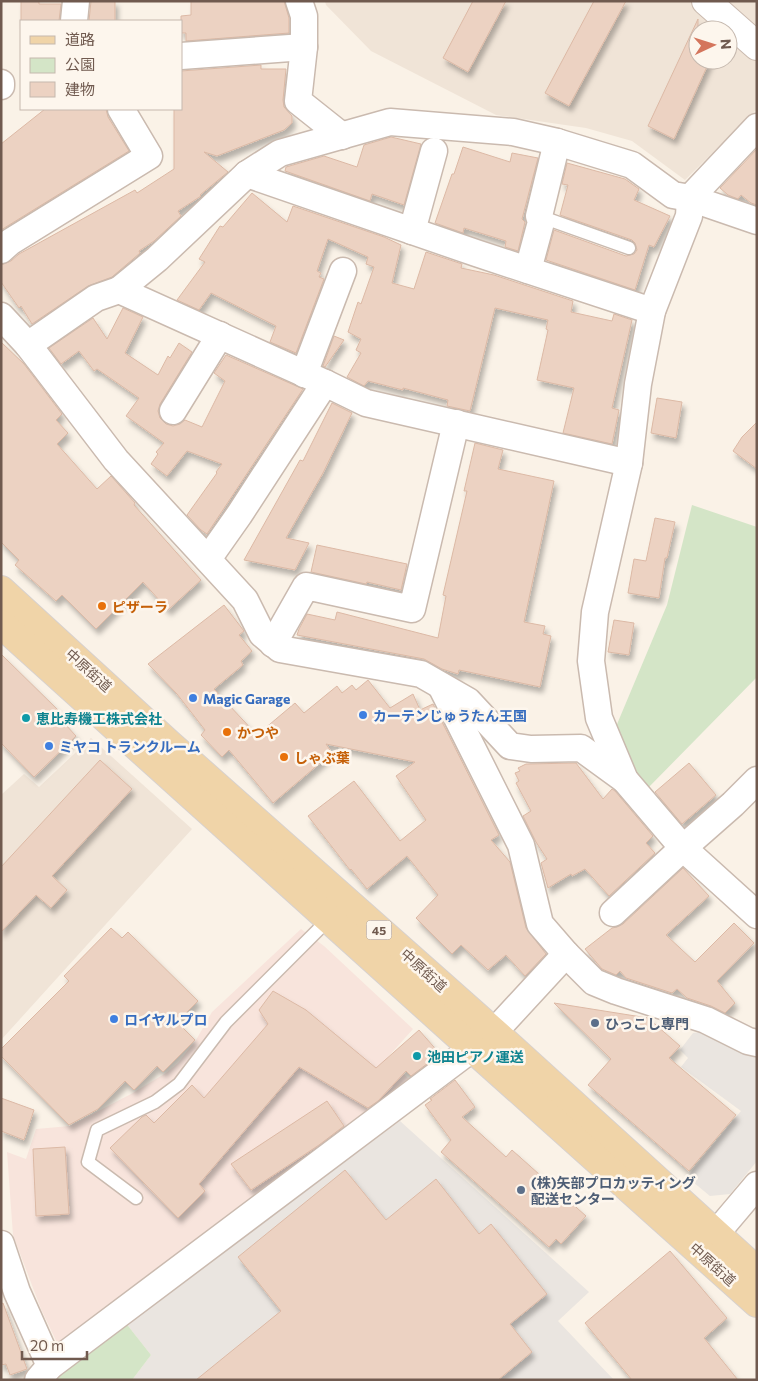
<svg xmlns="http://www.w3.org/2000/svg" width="758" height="1381" font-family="Commissioner,'Noto Sans JP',sans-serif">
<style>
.residential{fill:#f0e4d7;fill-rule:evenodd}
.commercial{fill:#f8e4dc}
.industrial{fill:#eae5e0}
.green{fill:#d4e5c7}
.building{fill:#ecd2c2;stroke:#dcb9a5;filter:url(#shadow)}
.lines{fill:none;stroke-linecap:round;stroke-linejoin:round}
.service-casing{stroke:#cabaaf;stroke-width:15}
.minor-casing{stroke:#cabaaf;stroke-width:29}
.tertiary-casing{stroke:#cabaaf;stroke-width:30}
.primary-casing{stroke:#d7d1ce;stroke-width:30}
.service{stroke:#fff;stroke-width:12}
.minor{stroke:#fff;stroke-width:26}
.tertiary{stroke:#fff;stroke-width:28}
.primary{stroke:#f0d4a8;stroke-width:28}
.food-dot{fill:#e8710a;stroke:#fdf6ed;stroke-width:2}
.shop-dot{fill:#3f7fe0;stroke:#fdf6ed;stroke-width:2}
.culture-dot{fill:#0f9aa8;stroke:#fdf6ed;stroke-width:2}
.service-dot{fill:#5c6f8a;stroke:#fdf6ed;stroke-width:2}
.labels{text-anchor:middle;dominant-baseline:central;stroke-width:5;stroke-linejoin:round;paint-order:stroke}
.shield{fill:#fdf6ed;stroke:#9a897e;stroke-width:1}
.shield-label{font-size:12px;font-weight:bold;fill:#705a4f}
.food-label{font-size:14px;font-weight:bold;fill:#c56008;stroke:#fdf6ed;text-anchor:start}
.street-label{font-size:14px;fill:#705a4f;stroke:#fdf6ed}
.shop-label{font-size:14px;font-weight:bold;fill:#366cbe;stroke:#fdf6ed;text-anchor:start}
.culture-label{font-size:14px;font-weight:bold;fill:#0d838f;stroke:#fdf6ed;text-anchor:start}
.service-label{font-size:14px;font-weight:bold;fill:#4e5e75;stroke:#fdf6ed;text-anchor:start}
</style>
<defs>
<filter id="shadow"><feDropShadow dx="3" dy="5.5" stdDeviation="2.5" flood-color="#0004"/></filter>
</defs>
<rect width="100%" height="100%" fill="#faf2e7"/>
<g class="residential">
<path d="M325,1H757V109L685,180L632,141L586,128L496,115L371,51L326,5ZM698,30H728V60H698Z"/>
<path d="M91,738L192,829L1,1040V795L24,774L39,787Z"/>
</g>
<path class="commercial" d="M301,929L324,946L413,1029L388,1057L415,1086L61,1351L41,1309L13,1235L7,1152L26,1159L36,1129L70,1126L131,1094L166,1073L178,1063L196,1040L212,1012Z"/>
<g class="industrial">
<path d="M702,1032L745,1054L757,1057V1161L730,1194L710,1196L687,1177L741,1111L681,1067L688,1058L680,1050L693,1033Z"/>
<path d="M400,1121L589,1292L558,1321L614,1380H132L151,1355L125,1322Z"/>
</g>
<g class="green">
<path d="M692,505L757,527V677L646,790L615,729L667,605Z"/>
<path d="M125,1322L151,1355L132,1380H51Z"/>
</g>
<g class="building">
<path d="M21,1H39V4H61L59,21H21Z"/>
<path d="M91,1H115V21H89Z"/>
<path d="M191,1H284L289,18V33L186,41V33H181V16L191,15Z"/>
<path d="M473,1H506L468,72L443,58Z"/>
<path d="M594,1H626L569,106L545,93Z"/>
<path d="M698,19V60H710L674,139L648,126Z"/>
<path d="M261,65V69H286L283,100L284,107L292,116V123L284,130L217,156L204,152L228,172L200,195L201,196L178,211L181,216L154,241L139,251L140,253L112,277L88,286L32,324L21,306L19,308L1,282V265L11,261L19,254L135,190L137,193L174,169V109H181V71Z"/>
<path d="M45,109H106L108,117L129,151L1,230V144Z"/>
<path d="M391,137L421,144L404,205L372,194L370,201L285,171L286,167L324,156L357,167L364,145Z"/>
<path d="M463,147L510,162L512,153L538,158L522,219L525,222L518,251L505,247L506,241L464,228L463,233L435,223L452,174H454Z"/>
<path d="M757,149V205L751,203L741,195L738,199L728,195L720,188Z"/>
<path d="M567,163L625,179L639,189L634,200L670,216L654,247L649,245L635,290L546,260L554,230L626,256L634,254L637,250L635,243L632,240L560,215L568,185L562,184Z"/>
<path d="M252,193L287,222L293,206L384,237L401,245L392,283L414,289L426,252L462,264L461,268L494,275L573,301L571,312L612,321L614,314L632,320L612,408L619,410L612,444L563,433L574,388L537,380L548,330L546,329L548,320L495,308L470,411L447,406L448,400L403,388V390L368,381L364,386L347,377L361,353L356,350L361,339L348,332L358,302L361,304L374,267L366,264L368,257L328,239L317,271L321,273L319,277L324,279L296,353L270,342L276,326L211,293L199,310L177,300L205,262L199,259L220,226L223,227Z"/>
<path d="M123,308L143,317L125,353L158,375L168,356L170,358L179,343L192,352L160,404L158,411L160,418L166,424L173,426L180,424L185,420L202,427L225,381L214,373L226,355L303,389L207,534L201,530L187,515L217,473L216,472L222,464L187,451L167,476L151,464L158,454L156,452L164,443L126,416L139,398L97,369L94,371L79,351L61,364L49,348L93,318L107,339Z"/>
<path d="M334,336L344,340L325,367L323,366Z"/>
<path d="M1,342L24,364L62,414L56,420L68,433L57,444L97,489L111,476L135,503L134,505L201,580L168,610L143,582L96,629L62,595L56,601L15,565L19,560L1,542Z"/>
<path d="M657,398L682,402L676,438L651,433Z"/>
<path d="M332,403L352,413L323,473L286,538L309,543L295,570L244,560L300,460L303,461Z"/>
<path d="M757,422V469L733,451L742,437Z"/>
<path d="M475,443L503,450L498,469L554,481L524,622L545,626L543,634L551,636L540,687L459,670L458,674L442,669L424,659L297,635L299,629L307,614L335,620L337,612L438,638L446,596L443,595L467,491H464Z"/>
<path d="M655,518L675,522L667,558H665L659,598L628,593L634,559L646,561Z"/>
<path d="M317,545L407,564L401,590L367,582L366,584L311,572Z"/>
<path d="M224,605L244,631L239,635L252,651L241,661L243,665L214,689L257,735L295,703L304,713L337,686L342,693L352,685L356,690L368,680L390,708L413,694L420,710L433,704L499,835L491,840L510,862L526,928L546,954L525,976L506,955L488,970L461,945L452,954L416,918L438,895L407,856L367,889L351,869L350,870L308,816L354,781L400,841L426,820L396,776L415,762L326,744L332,753L273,803L229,750L222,757L201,735L205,730L177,694L148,664Z"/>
<path d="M614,620L634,623L629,655L608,652Z"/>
<path d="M1,654L58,710L55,713L76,736L34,777L1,743Z"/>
<path d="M100,760L132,789L52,876L67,890L51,908L36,895L1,932V867Z"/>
<path d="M576,763L603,799L612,789L615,791L653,836L646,843L655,853L609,896L585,869L572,876L571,874L548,888L541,863L547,859L536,842L523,816L531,811L516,783L519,781L515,773L520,771L518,768L526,764Z"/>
<path d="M689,763L716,795L682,824L655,792Z"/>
<path d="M683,868L709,896L666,935L695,962L734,923L754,943L717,981L735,1003L725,1013L711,1006L687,998L677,989L672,993L626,978L620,971L616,975L602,969L585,949L612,928L617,927L623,924Z"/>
<path d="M111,928L122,938L128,932L198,1001L177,1022L195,1040L163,1072L157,1066L134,1090L125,1081L98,1109L69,1125L1,1056V1049L69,981L64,976Z"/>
<path d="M273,991L306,1010L376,1068L419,1030L440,1054L411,1076L406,1071L378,1101L368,1108L299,1067L199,1184L205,1191L178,1218L110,1148L142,1117L146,1115L154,1123L192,1085L204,1098L268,1024L259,1010Z"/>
<path d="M554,1003L648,1018L680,1046L669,1058L736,1115L689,1171L588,1085L611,1059Z"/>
<path d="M455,1080L475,1107L462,1117L506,1157L512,1150L586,1216L561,1244L556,1239L549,1247L441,1152L451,1140L425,1105L432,1100L430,1099Z"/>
<path d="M1,1098L34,1110L24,1140L1,1131Z"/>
<path d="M327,1101L344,1126L319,1145L251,1190L231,1164Z"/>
<path d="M65,1147L69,1214L36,1216L33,1149Z"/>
<path d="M345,1170L386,1220L436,1179L479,1234L491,1224L547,1294L510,1324L532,1352L498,1380H196L281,1311L238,1257Z"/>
<path d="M670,1251L727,1318L704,1338L738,1380H632L585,1323Z"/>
<path d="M3,1303L27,1369L10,1375L6,1364L1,1365V1304Z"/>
</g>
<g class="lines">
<defs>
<g id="service">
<path d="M539,216L629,248"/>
<path d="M136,1198L88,1162L97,1130L155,1102L179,1084L226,1022L329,919"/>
</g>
<g id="minor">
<path d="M299,1L304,16V47L298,101L342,136"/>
<path d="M74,21L76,1"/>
<path d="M181,56L304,47"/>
<path d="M1,83V86"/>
<path d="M757,127L690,198L689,216L652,311L638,384L629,463L595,612L591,661L599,718L625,780L683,848L757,915"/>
<path d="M247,174L476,253L652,311"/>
<path d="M412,231L434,151"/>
<path d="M1,250L10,242L149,156L121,109"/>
<path d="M528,270L541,222L539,216L557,142"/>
<path d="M119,290L157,259L247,174L280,153L390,122L513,132L557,142L632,165L673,195L690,198L757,221"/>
<path d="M1,316L28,345L116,460L245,600L262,634L280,649L421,674L468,701L510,746L531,749L581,748L625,780"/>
<path d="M28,345L96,298L119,290L325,383L366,403L629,463"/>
<path d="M304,374L343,271"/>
<path d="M173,411L220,335"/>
<path d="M208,559L239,515L325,383"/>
<path d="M273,644L306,586L412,609L456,423"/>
<path d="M441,686L521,845L540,924L566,954L594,982L616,991L706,1020L748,1041L757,1043"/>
<path d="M613,913L683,848L733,804L757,780"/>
<path d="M1,1244L17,1292L50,1366"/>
<path d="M702,1250L757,1185"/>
<path d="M38,1380L50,1366L494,1032L566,954"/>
</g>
<path id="tertiary" d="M706,1L757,46"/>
<g id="primary">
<path d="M1,590L168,743L494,1032L757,1271"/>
<path d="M1,624L472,1048L757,1303"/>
</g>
</defs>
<use href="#service" class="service-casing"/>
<use href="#minor" class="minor-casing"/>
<use href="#tertiary" class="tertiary-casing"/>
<use href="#primary" class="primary-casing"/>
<use href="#service" class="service"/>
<use href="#minor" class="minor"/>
<use href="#tertiary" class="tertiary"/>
<use href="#primary" class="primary"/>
</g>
<g class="food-dot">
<circle cx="102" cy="606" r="5"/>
<circle cx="227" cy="732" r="5"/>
<circle cx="284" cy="757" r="5"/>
</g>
<g class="shop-dot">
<circle cx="193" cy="698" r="5"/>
<circle cx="363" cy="715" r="5"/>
<circle cx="49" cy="746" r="5"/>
<circle cx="114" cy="1019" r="5"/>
</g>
<g class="culture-dot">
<circle cx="26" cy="718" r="5"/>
<circle cx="417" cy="1056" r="5"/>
</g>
<g class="service-dot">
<circle cx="595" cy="1023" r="5"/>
<circle cx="521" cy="1190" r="5"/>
</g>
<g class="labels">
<rect class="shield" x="366.5" y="920.5" width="25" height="19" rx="4"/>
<g class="shield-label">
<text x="379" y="930">45</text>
</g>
<g class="food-label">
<text x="112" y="606">ピザーラ</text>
<text x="237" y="732">かつや</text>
<text x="294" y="757">しゃぶ葉</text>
</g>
<g class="street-label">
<text transform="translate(89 670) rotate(42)">中原街道</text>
<text transform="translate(424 970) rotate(42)">中原街道</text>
<text transform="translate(713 1264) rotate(42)">中原街道</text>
</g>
<g class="shop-label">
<text x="203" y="698">Magic Garage</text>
<text x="373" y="715">カーテンじゅうたん王国</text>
<text x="59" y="746">ミヤコ トランクルーム</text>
<text x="124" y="1019">ロイヤルプロ</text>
</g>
<g class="culture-label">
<text x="36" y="718">恵比寿機工株式会社</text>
<text x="427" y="1056">池田ピアノ運送</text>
</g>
<g class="service-label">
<text x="605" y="1023">ひっこし専門</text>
<text x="531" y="1182">(株)矢部プロカッティング<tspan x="531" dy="16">配送センター</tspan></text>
</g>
</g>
<rect width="758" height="1381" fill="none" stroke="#705a4f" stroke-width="5"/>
<rect x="20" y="20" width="162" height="90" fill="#fdf6ed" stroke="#c5b8ae"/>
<rect x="30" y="36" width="25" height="8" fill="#f0d4a8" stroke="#c5b8ae"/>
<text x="65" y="45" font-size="15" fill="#705a4f">道路</text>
<rect x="30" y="58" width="25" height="15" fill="#d4e5c7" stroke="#c5b8ae"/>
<text x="65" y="70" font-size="15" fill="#705a4f">公園</text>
<rect x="30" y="82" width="25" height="15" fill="#ecd2c2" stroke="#c5b8ae"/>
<text x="65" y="95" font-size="15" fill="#705a4f">建物</text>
<g transform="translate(713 45) rotate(86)"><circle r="24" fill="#fdf6ed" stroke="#c5b8ae"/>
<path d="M0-4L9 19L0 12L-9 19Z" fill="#d4755c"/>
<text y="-8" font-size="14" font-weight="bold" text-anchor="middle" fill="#705a4f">N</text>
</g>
<path d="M22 1351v8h65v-8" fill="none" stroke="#705a4f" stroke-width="2.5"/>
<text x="30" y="1351" font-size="15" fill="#705a4f" stroke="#fdf6ed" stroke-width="4" paint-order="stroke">20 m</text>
</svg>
